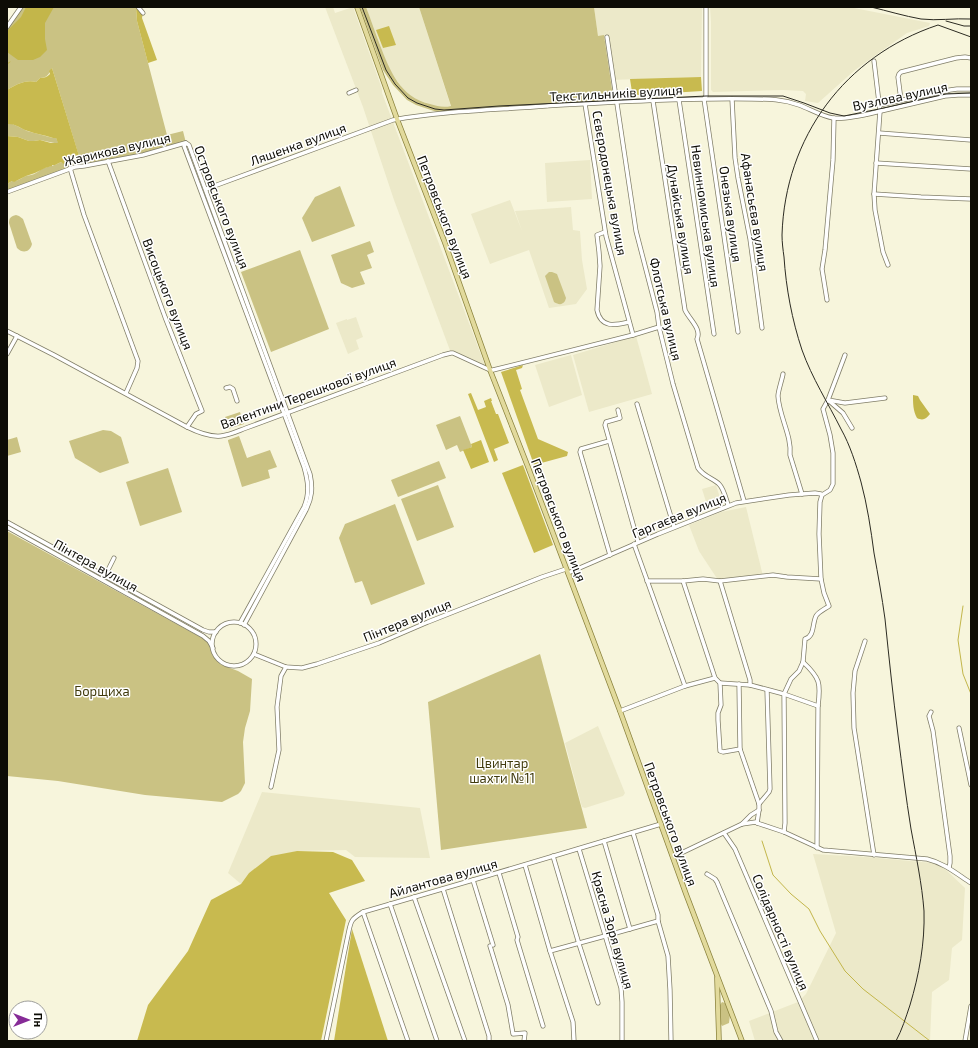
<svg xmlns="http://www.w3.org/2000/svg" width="978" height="1048" font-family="'Exo 2',sans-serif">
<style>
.built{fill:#ece9c9}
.green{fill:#cac283}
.forest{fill:#c8ba4f}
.water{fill:#c3b64a}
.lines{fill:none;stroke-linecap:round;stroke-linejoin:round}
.stream{stroke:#c3b64a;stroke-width:1}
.minor-casing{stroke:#817e68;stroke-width:5}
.major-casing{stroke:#8a823c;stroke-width:5.5}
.minor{stroke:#fff;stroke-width:3.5}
.major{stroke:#e2da9c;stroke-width:4}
.tram{stroke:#2c2b22;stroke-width:1}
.rail{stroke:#2c2b22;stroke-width:1}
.labels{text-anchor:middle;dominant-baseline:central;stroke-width:3;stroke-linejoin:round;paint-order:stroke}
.street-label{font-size:13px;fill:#0d0c05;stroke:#fff}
.park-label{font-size:13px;fill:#403a0c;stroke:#fff}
</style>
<rect width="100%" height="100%" fill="#f7f5dc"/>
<g class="built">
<path d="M325,7H333L335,13L353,7L382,89V93L486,368L451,353L394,200L363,107Z"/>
<path d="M366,7H419L451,107H445L436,106L418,100L411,96L402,88L389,69Z"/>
<path d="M594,7H702L701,77L610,80L604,36H598Z"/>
<path d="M710,7H849L930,23L929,26L907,33L855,70L818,103L805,101L806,94L803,91L783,90L713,92L711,90V22Z"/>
<path d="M590,160L592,199L547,202L545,163Z"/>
<path d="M510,200L522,231L515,211L571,207L573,230L580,231L582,260L587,289L576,304L549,308L529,250L490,264L471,214Z"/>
<path d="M356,317L363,337L356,340L359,349L348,354L336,323L347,319V320Z"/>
<path d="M636,336L652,394L589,412L573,355Z"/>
<path d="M571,355L582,395L549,407L535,365Z"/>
<path d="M716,485L722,504L708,508L702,489Z"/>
<path d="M746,507L763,576L718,580L699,551L689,525L721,512Z"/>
<path d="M598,726L625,793L623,796L585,808L582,807L565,743Z"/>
<path d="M262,792L420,808L430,858L355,857L346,850L297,851L269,858L249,873L241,884L228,873Z"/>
<path d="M813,854L866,857L933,863L945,869L965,888L962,940L952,948L949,980L932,992L930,1041H755L749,1021L798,1002L806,994L836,933Z"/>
</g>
<g class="green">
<path d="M21,7H136L137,21L167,135L183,131L186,143L155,151L82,166L52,68C49,74 47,78 40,78L36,82C26,79 15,85 7,90V27Z"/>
<path d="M360,7H366C371,20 375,32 380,45C390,71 400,97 430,104C437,106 444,108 451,106L419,7H594L598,36L604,35L613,96L603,97V104L437,112L416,105L407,100L393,85L383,70Z"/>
<path d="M10,123L17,126L27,131L53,138H56L59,144L40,140L34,141H29L18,137L7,136V124Z"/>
<path d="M67,160H74L75,167L7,192V184L12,181C17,182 21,178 26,176C29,175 33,175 36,173C38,172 41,169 44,168C50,166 56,165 61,162L66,164Z"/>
<path d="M340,186L355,226L312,242L302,218L315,197Z"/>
<path d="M16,215L19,216L23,219L32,244C30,252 23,254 17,248L9,223C9,218 11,216 16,215Z"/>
<path d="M370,241L374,252L367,255L372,268L360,272L365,284L352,288L341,283L331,255Z"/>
<path d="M300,250L329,329L271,352L241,272Z"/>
<path d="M549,272H552L557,274L566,298L565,301C562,305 559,305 554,302L545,276Z"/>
<path d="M240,412L244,424L228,429L227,424L230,423L229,420L226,421L225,417Z"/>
<path d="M460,416L472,447L460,452L457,445L446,450L436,425Z"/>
<path d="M103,430L111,431L121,437L129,463L100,473L75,458L69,441Z"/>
<path d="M239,436L247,458L270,450L277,467L268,470L270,478L242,487L228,441V440Z"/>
<path d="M17,437L21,452L7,456V440Z"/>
<path d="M439,461L446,478L398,497L391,480Z"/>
<path d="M168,468L182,512L140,526L126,482Z"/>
<path d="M438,485L454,527L417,541L401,499Z"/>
<path d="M395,504L425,584L371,605L362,581L355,583L339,538L345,524Z"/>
<path d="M7,531L202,638L208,642L213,656L220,664L230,668L238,671L252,679L250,711L245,728L243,742L245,783L241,791L238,794L222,802L145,795L58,781L7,776Z"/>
<path d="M540,654L587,828L441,850L428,702Z"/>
<path d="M722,1002L725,1003L730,1015L729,1023L722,1026L721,1024L720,1005Z"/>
</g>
<g class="forest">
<path d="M136,7H138L143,13L142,18L157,60L148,63L137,21Z"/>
<path d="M389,26L396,45L383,48L376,30Z"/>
<path d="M52,68L80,159L67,160L65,165L61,162L55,165H52V166L45,168L35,173L26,176L14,182L12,181L7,184V136L18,137L29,141H34L40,140L51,143H58L56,138H53C44,135 36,134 28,131C21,129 15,123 7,124V90C15,85 26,79 36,82L40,78C44,78 47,77 50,74L49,71Z"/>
<path d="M701,77L702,91L621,96L622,93L632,92L630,79Z"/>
<path d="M523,365L522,368L516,370L522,389L520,390L538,439L568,452L567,456L534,465L501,372Z"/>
<path d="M471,393L478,410L486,407L484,401L491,398L492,401H491L496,414H498L509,443L494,449L498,460L494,462L468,394Z"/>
<path d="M481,440L489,462L471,469L463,450L472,447L471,444Z"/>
<path d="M523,465L553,545L534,553L502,473Z"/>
<path d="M297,851L333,852L352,860L365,881L329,893L346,920L321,1041H137L148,1005L188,951L211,900L241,884L249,873L271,856Z"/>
<path d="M352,929L388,1041H334Z"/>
</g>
<g class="water">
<path d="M26,7H54L45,23V39L47,50L40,57L33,60H18L7,52V31L21,17Z"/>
<path d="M913,395L918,396L920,400L930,414C926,419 923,421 917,418C913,411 913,403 913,395Z"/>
</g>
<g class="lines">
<g class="stream">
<path d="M7,64L10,62"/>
<path d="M963,606L958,640L963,674L971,694"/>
<path d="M762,841L773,875L791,894L809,909L820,931L845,971L863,989L930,1041"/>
</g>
<defs>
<g id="minor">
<path d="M138,7L143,13"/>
<path d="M706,7V96L704,99L738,332"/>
<path d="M7,27L21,7"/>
<path d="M607,37L636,231L657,312L659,327L673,384L698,468C704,477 713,478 719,484C724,489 726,499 728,505"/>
<path d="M874,61L880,111L874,194L875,210L883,252L888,265"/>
<path d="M349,93L356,90"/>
<path d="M732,99L735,158L738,178L750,239L762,328"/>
<path d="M679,100L714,334"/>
<path d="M901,100L898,77L899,74L901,72L956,58L965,57L971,58"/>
<path d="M653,101L685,310C689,319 702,329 697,339L744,501"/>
<path d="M585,104L606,236L633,335"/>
<path d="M879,105L950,90L957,89H971"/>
<path d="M879,133L971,140"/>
<path d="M186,143L189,145L310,474C313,488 312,498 306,510L244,625"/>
<path d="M186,143L184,146L304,467C308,481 310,493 304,507L240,623"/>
<path d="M108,161L165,317L202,411L196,414L187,427"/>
<path d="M876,163L971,169"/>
<path d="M70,168L84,215L138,361L137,368L126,393"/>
<path d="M206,189L393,120C443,111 495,110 546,106C615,102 683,98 752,99C769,99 783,99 799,105C810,109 821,116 833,118C846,120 868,114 881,111C902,106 924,101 945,96L958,95H971"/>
<path d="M7,192L75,167L84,166L143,155L185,143"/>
<path d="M874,194L921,197L971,199"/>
<path d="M605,232L597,235L599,252L600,266L597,310C601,329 616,325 629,322"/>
<path d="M827,300L822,269L825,250L833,160L834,118"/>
<path d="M7,331L54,355L187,427C197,432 210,437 221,436C230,435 238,431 246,428L443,355L451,353H453L490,370H493L633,335L659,327"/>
<path d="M7,354L17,336"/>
<path d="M845,355L828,400L845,403L885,398"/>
<path d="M783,374C782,380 778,391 778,396C779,416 792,436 790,455L802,494"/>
<path d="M226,388L230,387L233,389L237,401"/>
<path d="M637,404L674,527"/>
<path d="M618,410L620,418L606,422L605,425L638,542"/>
<path d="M609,441L581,449L580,452L610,555"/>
<path d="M7,522L203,630L209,632H216"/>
<path d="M7,527L203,636L209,641L213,648"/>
<path d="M634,544L685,686"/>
<path d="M568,573L658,534L736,503L789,495L815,493L821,494L822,495"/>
<path d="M105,576L114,558"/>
<path d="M647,581H683L703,579L720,581L773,575L787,577L821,579"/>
<path d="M683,581L715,678L720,683L721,705L718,713V720L720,751L723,752L740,749"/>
<path d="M720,581L750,680V685"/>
<circle cx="234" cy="644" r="22"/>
<path d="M865,641L855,671L853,693L854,728L874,855"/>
<path d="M254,654L286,667L302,668L317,664L379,643L428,622L542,577L566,569"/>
<path d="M720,683L750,685L784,694L818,706"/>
<path d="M739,684L740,749L759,804V810L757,823"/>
<path d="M620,711L685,686L715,678"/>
<path d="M931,712L929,716L933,731L950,856V863L949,868"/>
<path d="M959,728L971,785"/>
<path d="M271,787L279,750L277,707L281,676L286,667"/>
<path d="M759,804L769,792L770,789L767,690"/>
<path d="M742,824L751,815L759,810"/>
<path d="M784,832L785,823L784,694L791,679L799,671L803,662"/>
<path d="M633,833L658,915V921L668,956L670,990L671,1041"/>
<path d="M724,833L735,849L817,1041"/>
<path d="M604,841L630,929"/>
<path d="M817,848L818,706C821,683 820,678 803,662L805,639C815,636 812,624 816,616C818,612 825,609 829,606L824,593L821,579L819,534L820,502L822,495L830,490L833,484V453L830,435L823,409L828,400L843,413L852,428"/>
<path d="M579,849L621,988L622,1002V1041"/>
<path d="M553,856L579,944L598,1003"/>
<path d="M673,857L742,824L756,822L757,823L784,832L823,850L927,859C944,863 957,874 971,883"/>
<path d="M525,865L550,951L573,1022L574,1041"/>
<path d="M499,873L518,937L517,940L543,1026"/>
<path d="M707,874L715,879L717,882L771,1011L776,1032L781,1041"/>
<path d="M473,880L493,945"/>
<path d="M443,889L489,1036V1041"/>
<path d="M414,897L465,1041"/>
<path d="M390,904L437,1041"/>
<path d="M363,912L408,1041"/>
<path d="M490,946L508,1005L513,1034L525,1033L524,1041"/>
<path d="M550,951L605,936L658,921"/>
<path d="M326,1041L348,935C351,921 350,920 363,912L473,880L661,824"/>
<path d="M965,1041L971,1006"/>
</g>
<g id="major">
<path d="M357,7L397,119L445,243L490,370L528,467L620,711L686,894L742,1041"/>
<path d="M717,978L719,1041"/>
</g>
</defs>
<use href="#minor" class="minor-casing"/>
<use href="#major" class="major-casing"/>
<use href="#minor" class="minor"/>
<use href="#major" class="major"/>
<path class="tram" d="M362,7L386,70L395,84L408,98L417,103L435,109L444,110L499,106L706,96H783L804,103L830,113L844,116L879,109L946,94L971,93"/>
<g class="rail">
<path d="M871,7C888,11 904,16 921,19C937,21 954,18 971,19"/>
<path d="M946,21L964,26H971"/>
<path d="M896,1041C902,1030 906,1017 910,1005C919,975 925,943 924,911C922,884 916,856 911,829C906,798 902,766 898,735C893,696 889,658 885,619C882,597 878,575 874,553C871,530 867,504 861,482C856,464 850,445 841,429C828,403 812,378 802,350C792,320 786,288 784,257C783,250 782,242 782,235C785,137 845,56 938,25L971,37"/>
</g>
</g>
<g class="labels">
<g class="street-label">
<text transform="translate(616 93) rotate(-3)">Текстильників вулиця</text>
<text transform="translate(900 96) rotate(-12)">Вузлова вулиця</text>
<text transform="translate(298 144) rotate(-20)">Ляшенка вулиця</text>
<text transform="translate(117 149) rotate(-13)">Жарикова вулиця</text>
<text transform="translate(610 183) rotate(80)">Сєвєродонецька вулиця</text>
<text transform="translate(222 207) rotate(69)">Островського вулиця</text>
<text transform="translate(755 212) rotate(81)">Афанасьєва вулиця</text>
<text transform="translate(731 214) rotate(82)">Онезька вулиця</text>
<text transform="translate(706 216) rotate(82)">Невинномиська вулиця</text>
<text transform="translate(445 217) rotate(69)">Петровського вулиця</text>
<text transform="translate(681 219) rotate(81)">Дунайська вулиця</text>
<text transform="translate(168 294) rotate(69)">Висоцького вулиця</text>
<text transform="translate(666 309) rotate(77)">Флотська вулиця</text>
<text transform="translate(308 393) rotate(-20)">Валентини Терешкової вулиця</text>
<text transform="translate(679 515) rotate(-22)">Гаргаєва вулиця</text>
<text transform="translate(559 520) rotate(69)">Петровського вулиця</text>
<text transform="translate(96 565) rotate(29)">Пінтера вулиця</text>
<text transform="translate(407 620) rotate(-22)">Пінтера вулиця</text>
<text transform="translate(671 824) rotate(70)">Петровського вулиця</text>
<text transform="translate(443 878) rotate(-16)">Айлантова вулиця</text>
<text transform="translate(613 930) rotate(74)">Красна Зоря вулиця</text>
<text transform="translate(781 932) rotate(67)">Солідарності вулиця</text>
</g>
<g class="park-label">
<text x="102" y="691">Борщиха</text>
<text x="502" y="763">Цвинтар<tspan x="502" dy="15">шахти №11</tspan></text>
</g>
</g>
<rect width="978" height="1048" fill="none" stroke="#0d0c05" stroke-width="16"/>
<g transform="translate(28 1020) rotate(90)"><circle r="19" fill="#ffffff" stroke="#9e9e9b"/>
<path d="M0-3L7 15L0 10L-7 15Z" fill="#862b97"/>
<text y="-6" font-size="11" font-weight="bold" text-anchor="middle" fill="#0d0c05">Пн</text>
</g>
</svg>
